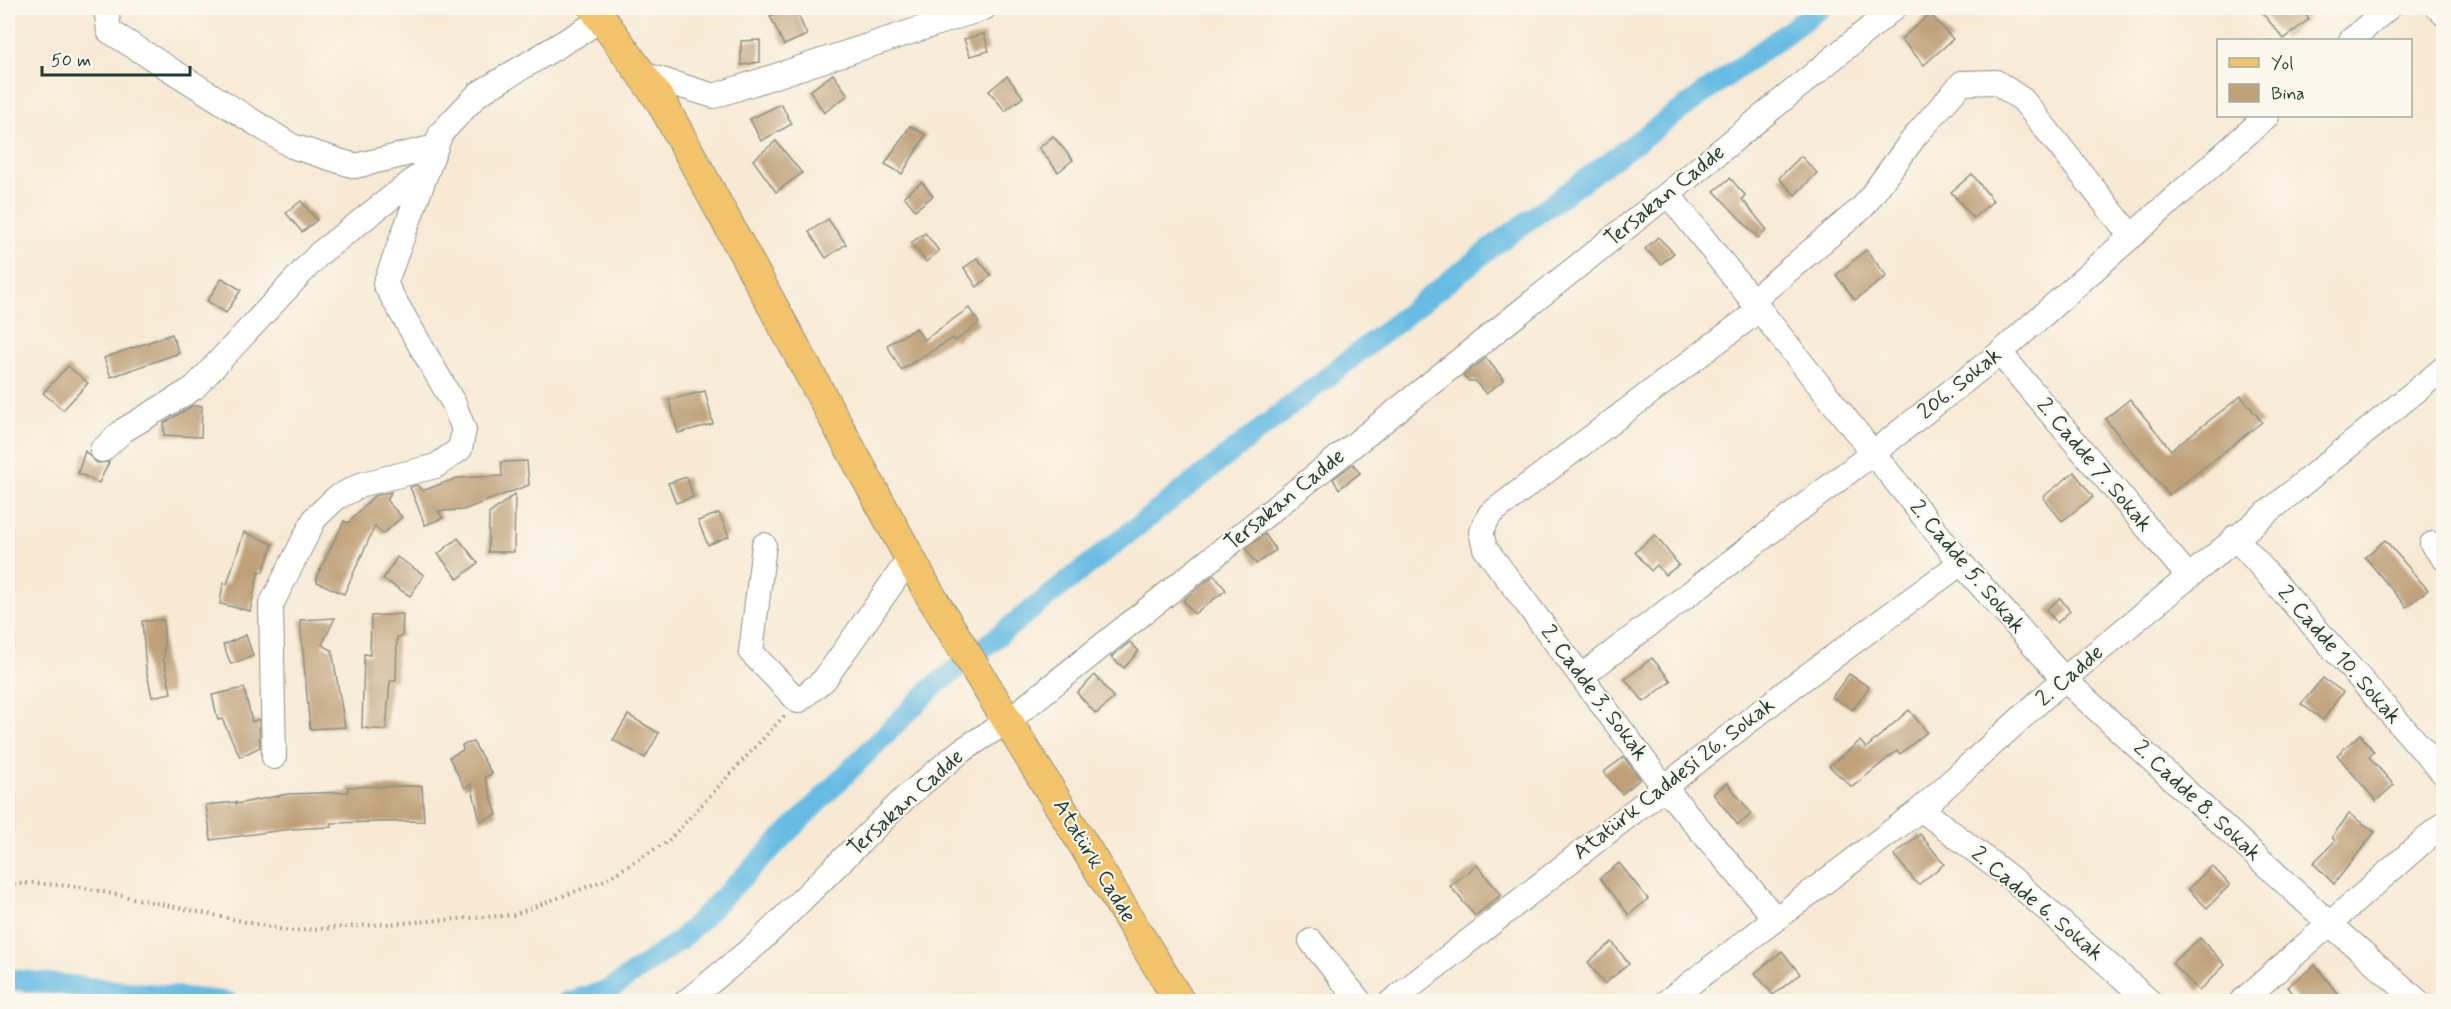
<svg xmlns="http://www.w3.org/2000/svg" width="2451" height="1009" font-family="Mynerve,sans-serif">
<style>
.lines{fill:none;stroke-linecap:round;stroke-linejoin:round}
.canal{stroke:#67bce3;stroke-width:21}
.building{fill:#bfa079}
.minor-casing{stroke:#8b9384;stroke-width:26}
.major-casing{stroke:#8b9384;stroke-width:32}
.path{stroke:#8b9384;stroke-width:4;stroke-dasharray:1.5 4.5;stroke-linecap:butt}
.minor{stroke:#fff;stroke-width:24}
.major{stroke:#f2c36a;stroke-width:30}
.labels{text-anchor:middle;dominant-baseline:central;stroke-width:4.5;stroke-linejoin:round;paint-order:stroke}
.street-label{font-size:22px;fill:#1f3d34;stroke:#fbf7ec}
</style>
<rect width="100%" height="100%" fill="#fbf7ec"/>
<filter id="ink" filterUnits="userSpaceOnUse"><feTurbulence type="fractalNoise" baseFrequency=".0167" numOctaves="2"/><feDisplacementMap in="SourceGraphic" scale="12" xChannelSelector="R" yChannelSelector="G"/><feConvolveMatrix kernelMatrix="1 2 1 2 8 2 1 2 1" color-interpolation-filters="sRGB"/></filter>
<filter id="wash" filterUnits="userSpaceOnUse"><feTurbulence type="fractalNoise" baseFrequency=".008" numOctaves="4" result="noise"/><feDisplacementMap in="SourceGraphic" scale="24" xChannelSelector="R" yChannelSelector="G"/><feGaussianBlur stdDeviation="1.35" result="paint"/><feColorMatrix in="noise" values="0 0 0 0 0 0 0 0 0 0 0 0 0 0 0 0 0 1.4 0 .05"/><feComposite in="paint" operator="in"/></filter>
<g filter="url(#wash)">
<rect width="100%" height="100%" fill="#f7e9d4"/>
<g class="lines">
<g class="canal">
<path d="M8,979L228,1002"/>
<path d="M567,1002L609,990L680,940L932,688L1496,244L1821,8"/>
</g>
</g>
<g id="blocks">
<g class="building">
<path d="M789,8H795L807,35L784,45L770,16Z"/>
<path d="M2258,8H2300L2309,19L2284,39Z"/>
<path d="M1930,14L1953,39L1924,65L1901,39Z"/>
<path d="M984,34L989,51L970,56L964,39Z"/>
<path d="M760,40V62L741,65V41Z"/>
<path d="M833,74L848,95L824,113L810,91Z"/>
<path d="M1007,76L1023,97L1005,111L989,91Z"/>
<path d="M781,104L792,124L761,141L750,119Z"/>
<path d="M910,126L926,135L902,174L885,164Z"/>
<path d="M1053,136L1073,160L1058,172L1039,148Z"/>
<path d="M776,141L802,173L776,192L753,160Z"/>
<path d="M1801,156L1817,173L1795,195L1779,178Z"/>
<path d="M1972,174L1993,201L1973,218L1951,192Z"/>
<path d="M1730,178L1745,195L1742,199L1767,230L1758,238L1714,191Z"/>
<path d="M922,182L933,196L915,210L904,196Z"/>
<path d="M301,201L317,220L302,232L286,213Z"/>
<path d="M828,219L846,244L826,258L809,232Z"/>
<path d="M925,233L939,251L926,262L911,243Z"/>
<path d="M1658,237L1674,253L1661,264L1645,249Z"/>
<path d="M1866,250L1887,276L1855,300L1836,275Z"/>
<path d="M977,258L991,275L977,287L964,268Z"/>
<path d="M222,278L241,290L226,313L207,301Z"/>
<path d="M969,308L979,323L955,341L953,338L901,370L887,345L916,328L924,340Z"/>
<path d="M172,334L179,353L111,377L104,358Z"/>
<path d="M1486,358L1504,380L1486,394L1475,381H1469L1463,376Z"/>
<path d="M68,366L88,383L63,410L43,393Z"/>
<path d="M705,391L713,424L678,433L669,400Z"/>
<path d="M2241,396L2262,422L2169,495L2105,419L2130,399L2171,450Z"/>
<path d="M192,406H202L201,437L164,435V423Z"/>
<path d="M85,451L97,463L109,462L99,483L78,473Z"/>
<path d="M527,461L529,485L463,510L438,511L443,518L425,525L410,487L417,485L422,491L457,478L502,476L501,462Z"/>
<path d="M1353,464L1360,473L1339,489L1333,479Z"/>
<path d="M2074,472L2093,497L2062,521L2043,497Z"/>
<path d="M687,477L693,497L676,503L668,483Z"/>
<path d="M391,492L387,501L402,517L383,534L375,526L344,594L317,582V576L344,521L348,523L374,496Z"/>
<path d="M515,494L514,552H488L489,514Z"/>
<path d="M719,513L729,536L708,545L698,521Z"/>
<path d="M244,532L273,544L263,572L259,571L250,611L220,604L223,583L227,584Z"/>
<path d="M1265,534L1276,550L1256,564L1246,549Z"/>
<path d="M1655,535L1679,565L1665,575L1657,565L1651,571L1635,552Z"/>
<path d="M458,538L478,563L458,579L438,554Z"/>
<path d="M2385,540L2428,590L2406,607L2365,557Z"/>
<path d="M397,557L424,575L410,596L383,579Z"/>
<path d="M1214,575L1226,590L1194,614L1183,600Z"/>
<path d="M2060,598L2070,611L2057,623L2046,610Z"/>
<path d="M403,614L402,637H397L396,681H390L386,730L362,728L364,654L370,655L371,616Z"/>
<path d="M335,618L322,645L332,650L345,727L310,729L300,620Z"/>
<path d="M164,620V660L171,693L152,697L146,669L142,621Z"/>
<path d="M246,635L253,656L231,664L223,645Z"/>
<path d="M1130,642L1139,651L1124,668L1111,657Z"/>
<path d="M1652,658L1671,681L1644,702L1625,679Z"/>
<path d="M1849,674L1869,687L1853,710L1832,697Z"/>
<path d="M1095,675L1114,698L1096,714L1077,693Z"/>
<path d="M2323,678L2343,692L2323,720L2301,704Z"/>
<path d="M244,688L252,722L258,719L259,722L260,747L240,757L222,719L218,720L212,695Z"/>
<path d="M1909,710L1927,732L1900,754L1897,751L1852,787L1829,766L1860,741L1866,748Z"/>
<path d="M628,715L659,733L645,758L613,740Z"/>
<path d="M2360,734L2374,752L2369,757L2394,785L2376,801L2337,755Z"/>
<path d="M473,742L492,774L485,777L497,815L480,821L471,784L465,788L449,757L463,750L462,745Z"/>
<path d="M1624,757L1640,779L1622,794L1604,772Z"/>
<path d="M1727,783L1752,814L1738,825L1713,794Z"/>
<path d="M422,786L424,821L331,823L332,827L290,829L211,840L206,805L236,802V804L288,794L348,792V787Z"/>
<path d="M2349,814L2375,832L2334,884L2313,863L2335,841L2332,837Z"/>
<path d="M1920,834L1944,864L1918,885L1894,855Z"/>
<path d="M1619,863L1648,899L1629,915L1600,878Z"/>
<path d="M1477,865L1501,895L1475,916L1450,886Z"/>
<path d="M2212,866L2230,885L2207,908L2188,889Z"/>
<path d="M2200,938L2225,965L2199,991L2172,963Z"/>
<path d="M1612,942L1629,964L1604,984L1588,962Z"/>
<path d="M1782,951L1800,974L1773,995L1755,973Z"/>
<path d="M2315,965L2344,1002H2299L2287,987Z"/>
</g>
</g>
</g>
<g filter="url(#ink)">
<use href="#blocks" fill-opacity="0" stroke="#8b9384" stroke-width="1.5"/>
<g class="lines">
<defs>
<g id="minor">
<path d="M106,8L109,31L292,146L355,166L436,147"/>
<path d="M2438,8L2444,14"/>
<path d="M2351,40L2388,8"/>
<path d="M639,73L714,96L984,8"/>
<path d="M1668,194L1873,453L2000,353L2267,116"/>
<path d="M1752,301L1863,207L1916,135L1962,83L1996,82L2023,100L2131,236"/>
<path d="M1759,310L1490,514L1481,532L1485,548L1664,787L1776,919"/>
<path d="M2000,353L2188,576"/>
<path d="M102,450L124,430L194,388L320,253L428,169"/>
<path d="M2235,537L2444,774"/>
<path d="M2432,544L2444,558"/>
<path d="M764,545L751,652L798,701L824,680L910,558"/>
<path d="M1582,676L1873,453L1961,563L2064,679L2329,923L2419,1002"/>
<path d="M274,757L271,605L315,518L336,498L363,484L436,466L460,449L464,430L454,404L385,284L441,133L478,94L601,20"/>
<path d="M1921,809L2017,883L2150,1002"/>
<path d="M1311,941L1360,1002"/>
<path d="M686,1002L757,944L906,797L961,751L1009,720L1668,194L1894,8"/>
<path d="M1391,1002L1792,687L1961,563"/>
<path d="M1666,1002L1921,809L2064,679L2444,368"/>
<path d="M2241,1002L2444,823"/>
</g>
<path id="major" d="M594,8L662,103L929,593L1180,1002"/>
</defs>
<use href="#minor" class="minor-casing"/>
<use href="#major" class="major-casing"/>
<path class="path" d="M8,885L33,883L80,887L289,931L513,915L605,880L668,841L785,715"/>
<use href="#minor" class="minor"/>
<use href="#major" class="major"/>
</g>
</g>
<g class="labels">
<g class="street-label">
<text transform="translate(1665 196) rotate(-39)">Tersakan Cadde</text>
<text transform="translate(1960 384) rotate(-39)">206. Sokak</text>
<text transform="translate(2094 465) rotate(50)">2. Cadde 7. Sokak</text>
<text transform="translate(1285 500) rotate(-39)">Tersakan Cadde</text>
<text transform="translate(1967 567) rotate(50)">2. Cadde 5. Sokak</text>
<text transform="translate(2339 655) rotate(49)">2. Cadde 10. Sokak</text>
<text transform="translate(2070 676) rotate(-41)">2. Cadde</text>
<text transform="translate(1594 693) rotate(53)">2. Cadde 3. Sokak</text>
<text transform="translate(1674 779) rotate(-38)">Atatürk Caddesi 26. Sokak</text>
<text transform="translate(2197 801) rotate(43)">2. Cadde 8. Sokak</text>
<text transform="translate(906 803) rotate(-42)">Tersakan Cadde</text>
<text transform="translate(1094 861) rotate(59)">Atatürk Cadde</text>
<text transform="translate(2037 904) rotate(40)">2. Cadde 6. Sokak</text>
</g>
</g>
<rect width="2451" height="1009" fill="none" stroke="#fbf7ec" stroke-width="30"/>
<rect x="2217" y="39" width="195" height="78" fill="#fbf7ec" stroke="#a3ada2" stroke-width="1.5"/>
<rect x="2229" y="58" width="30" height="9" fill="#f2c36a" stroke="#a3ada2" stroke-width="1.5"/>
<text x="2271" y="69" font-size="18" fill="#1f3d34">Yol</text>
<rect x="2229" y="84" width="30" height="18" fill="#bfa079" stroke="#a3ada2" stroke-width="1.5"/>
<text x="2271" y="99" font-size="18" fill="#1f3d34">Bina</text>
<path d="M42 66v9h148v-9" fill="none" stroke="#1f3d34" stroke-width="3"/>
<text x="51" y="66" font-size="18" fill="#1f3d34" stroke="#fbf7ec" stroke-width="4.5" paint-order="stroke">50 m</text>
</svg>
